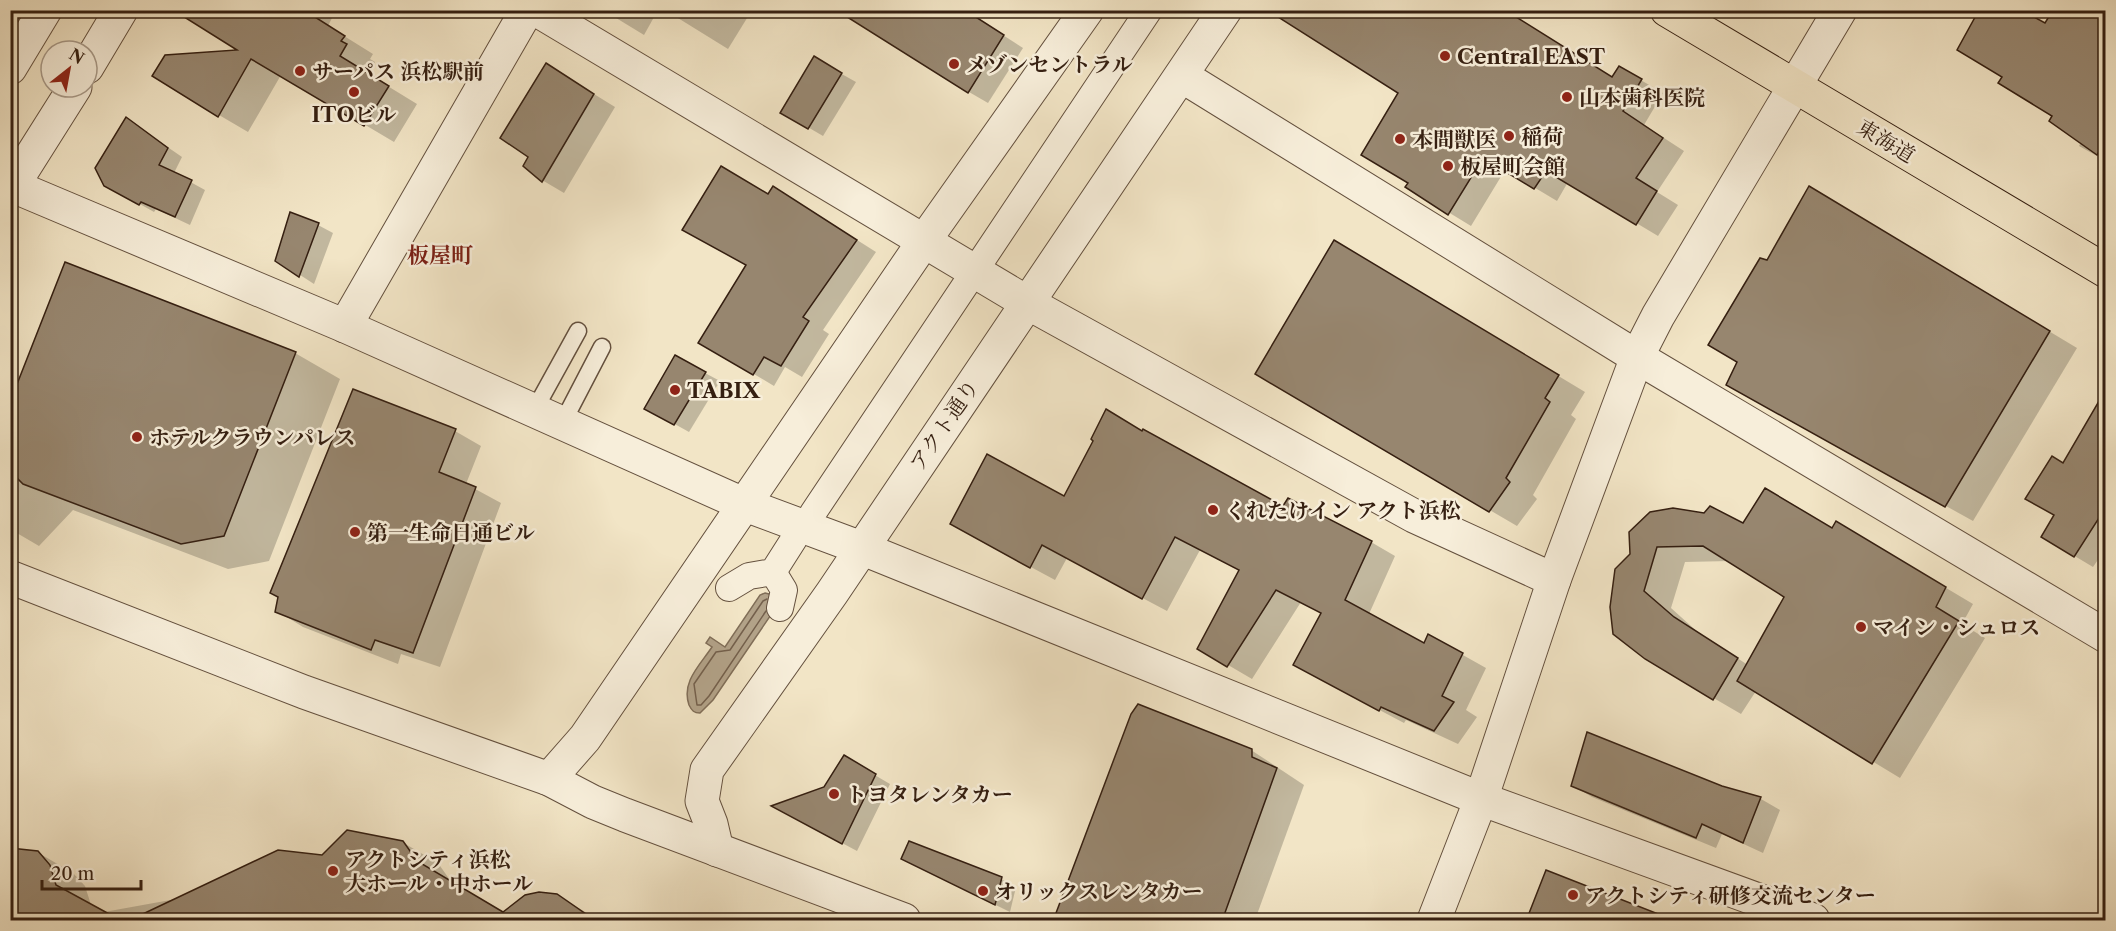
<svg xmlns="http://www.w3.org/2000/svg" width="2116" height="931" font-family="'Libre Caslon Text','Noto Serif JP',serif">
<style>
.water{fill:#b2a288;stroke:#806e58;stroke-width:1.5}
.shadow{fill:#0003;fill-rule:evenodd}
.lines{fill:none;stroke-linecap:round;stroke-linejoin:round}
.shore{stroke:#74604c;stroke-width:1.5}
.building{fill:#97866f;stroke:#351f11;stroke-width:1.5}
.service-casing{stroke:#64503e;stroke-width:19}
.pedestrian-casing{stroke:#64503e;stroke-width:28}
.minor-casing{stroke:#64503e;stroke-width:35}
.tertiary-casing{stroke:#64503e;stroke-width:35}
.trunk-casing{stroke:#351f11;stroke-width:35}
.service{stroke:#f7eeda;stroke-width:16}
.pedestrian{stroke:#f7eeda;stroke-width:26}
.minor{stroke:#f7eeda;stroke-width:33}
.tertiary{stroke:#f7eeda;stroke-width:33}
.trunk{stroke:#f2e5c6;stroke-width:33}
.poi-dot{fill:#8f2418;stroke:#f7eeda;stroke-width:2}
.labels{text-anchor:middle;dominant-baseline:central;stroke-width:5;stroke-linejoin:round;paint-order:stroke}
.poi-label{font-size:21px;font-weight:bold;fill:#351f11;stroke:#f7eeda;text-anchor:start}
.street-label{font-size:21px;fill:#351f11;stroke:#f7eeda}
.neighbourhood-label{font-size:22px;font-weight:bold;fill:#7a1f14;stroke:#f7eeda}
</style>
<rect width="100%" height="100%" fill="#f2e5c6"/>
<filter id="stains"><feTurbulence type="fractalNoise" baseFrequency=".00333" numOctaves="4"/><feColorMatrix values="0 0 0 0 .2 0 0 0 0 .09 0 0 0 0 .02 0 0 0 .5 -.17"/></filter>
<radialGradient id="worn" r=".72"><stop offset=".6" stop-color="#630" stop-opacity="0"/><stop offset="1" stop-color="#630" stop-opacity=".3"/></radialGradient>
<path class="water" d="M765,593L773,595L777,606L713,700L700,713C694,713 692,711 689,705C681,682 700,665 712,647L706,643L710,637L725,647L760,595Z"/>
<g class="shadow">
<path d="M10,10H30L10,42Z"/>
<path d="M202,10H336L328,26L373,54L370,59L375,62L368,74L417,104L394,142L281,75L248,132L219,115L242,51Z"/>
<path d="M603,10H658L644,35Z"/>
<path d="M665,10H752L728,49Z"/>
<path d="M964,10L1023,48L988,103L969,92Z"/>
<path d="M2106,10V161L2079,146L2081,142L2054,115L2046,25Z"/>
<path d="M815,59L856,82L823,136L782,112Z"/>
<path d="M1620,68L1663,93L1644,125L1684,151L1657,192L1678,205L1658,236L1568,182L1557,201L1505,170L1471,226L1407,187L1613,79Z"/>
<path d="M568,78L615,107L564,193L542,180Z"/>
<path d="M127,119L182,157L174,173L205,190L190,225L156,209L154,212L106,185Z"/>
<path d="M769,196L794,200L876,252L823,330L829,334L802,377L785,367L774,386L700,342L748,265Z"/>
<path d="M1837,204L2077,348L1973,521L1755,400L1767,262Z"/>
<path d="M318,225L333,233L314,284L277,260Z"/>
<path d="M1362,258L1585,392L1571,415L1576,419L1533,495L1537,499L1517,526L1257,374Z"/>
<path d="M295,353L340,379L269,561L228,569L73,510L39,546L10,529V401Z"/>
<path d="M675,357L720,381L689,432L646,408Z"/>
<path d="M2106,392V548L2093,567L2043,537L2056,515L2064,465Z"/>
<path d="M455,431L481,446L466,484L501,503L440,667L401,654L398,664L303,627L277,611Z"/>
<path d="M1143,432L1284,508L1371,542L1395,556L1369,614L1424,645L1429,636L1486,668L1466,710L1477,717L1458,744L1406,720L1404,723L1319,678L1322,613L1301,602L1252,679L1199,648L1240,571L1200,550L1167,611L1067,558L1055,580L975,537L1065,498Z"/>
<path d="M1743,525L1833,530L1864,539L1973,604L1962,624L1985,638L1900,778L1756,691L1741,714L1645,658L1631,555V532ZM1730,561L1786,596L1748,665L1701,635L1671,608L1685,562Z"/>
<path d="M1251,750L1304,785L1255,920H1058Z"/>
<path d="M844,757L890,784L857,851L788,814L825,788Z"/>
<path d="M1572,785L1721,787L1761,799L1780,810L1763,853L1722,834L1716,848L1592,797Z"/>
<path d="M402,842L438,863L452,883L503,913L556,895L599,920H16L18,905L10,897L37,852L73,873L85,886L91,905L104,912L176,899L323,857Z"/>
<path d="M902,859L1001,879L1016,887L1010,912Z"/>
</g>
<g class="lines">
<path class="shore" d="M766,611L709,696L701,705H697L694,684L716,652L730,650L763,601L767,599"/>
</g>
<g class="building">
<path d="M173,10H304L345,36L341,41L347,44L340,56L389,86L364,126L251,59L218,117L152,76L165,55L237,50Z"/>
<path d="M836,10H965L1004,35L968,93Z"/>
<path d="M1267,10H1505L1612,77L1619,66L1642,79L1623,111L1663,138L1636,178L1657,191L1636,225L1546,171L1534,189L1483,158L1448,215L1405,187L1408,183L1361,155L1398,93Z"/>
<path d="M1979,10H2021L2045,23L2053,10H2106V139L2097,155L2049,121L2052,116L1998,83L2002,77L1957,50Z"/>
<path d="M814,56L842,73L808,129L780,113Z"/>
<path d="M546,63L594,94L542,182L523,166L528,157L500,138Z"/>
<path d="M126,117L168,148L159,165L192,180L175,217L141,202L139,205L104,186L95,168Z"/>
<path d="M721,166L768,194L773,186L857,240L803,317L809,321L781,366L764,357L753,375L698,343L746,265L682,230Z"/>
<path d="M1809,186L2050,331L1945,507L1726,385L1737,362L1708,345L1760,258L1767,260Z"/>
<path d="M290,212L319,223L299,277L275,261Z"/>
<path d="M1334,240L1559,375L1545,398L1550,402L1506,478L1510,482L1489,512L1255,374Z"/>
<path d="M65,262L296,352L224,536L181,544L23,484L10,471V402Z"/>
<path d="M675,355L706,372L674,425L644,409Z"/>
<path d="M353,389L456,429L439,472L476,487L413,653L375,640L371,650L275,612L278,597L270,593Z"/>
<path d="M2106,389V507L2074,557L2041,537L2054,515L2025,499L2052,456L2063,463Z"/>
<path d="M1106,409L1142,431L1143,429L1283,506L1288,498L1372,541L1345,600L1424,643L1428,634L1463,653L1442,696L1454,702L1434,731L1381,707L1379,711L1293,665L1321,613L1276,590L1227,667L1197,649L1239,570L1175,537L1142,599L1042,545L1030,568L950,524L987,454L1064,496L1093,441L1091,439Z"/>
<path d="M1765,488L1832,528L1836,521L1946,587L1936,607L1959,621L1872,764L1737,681L1784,597L1703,546L1657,547L1644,591L1674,617L1738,658L1713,700L1645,659L1613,634L1610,607L1615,569L1630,554L1629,532L1650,512L1673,508L1704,513L1710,506L1743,523Z"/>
<path d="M1138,704L1252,749V757L1277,768L1222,921H1053L1131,714Z"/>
<path d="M1587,732L1722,786L1761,797L1743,843L1702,824L1696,838L1571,786Z"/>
<path d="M844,755L876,774L842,844L771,806L824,787Z"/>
<path d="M347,830L403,841L417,861L503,912L525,895L539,892L557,894L596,921H128L278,850L322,855Z"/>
<path d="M909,841L1002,877L995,905L901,859Z"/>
<path d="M10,848L38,851L50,865L56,885L122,921H14L16,902L10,898Z"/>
<path d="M1546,870L1671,919V921H1526Z"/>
</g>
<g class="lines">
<defs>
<g id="service">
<path d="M535,409L578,331"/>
<path d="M563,422L602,347"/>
</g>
<g id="pedestrian">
<path d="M813,513L1149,10"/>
<path d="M773,572L784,590L780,608"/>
<path d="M729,588L749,576L773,572L794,539"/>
</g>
<g id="minor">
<path d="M537,10L1026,302L1414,516L1554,580"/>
<path d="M1182,76L1637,357L2106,636"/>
<path d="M13,186L345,326L743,504L861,548L1481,799L1813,920"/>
<path d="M345,326L527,10"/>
<path d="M549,779L585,738L924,241L1087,10"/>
<path d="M717,850L711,824L702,801L707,770L832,593L1225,10"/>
</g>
<g id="tertiary">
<path d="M87,67L121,10"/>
<path d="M10,68L45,10"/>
<path d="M10,190L75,87"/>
<path d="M10,577L304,692L549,779L593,802L625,815L904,920"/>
<path d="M1434,920L1481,799L1554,580L1637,357L1658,316L1840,10"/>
</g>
<path id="trunk" d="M1667,10L2106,271"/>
</defs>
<use href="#service" class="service-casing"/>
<use href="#pedestrian" class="pedestrian-casing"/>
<use href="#minor" class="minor-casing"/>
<use href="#tertiary" class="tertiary-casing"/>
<use href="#trunk" class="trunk-casing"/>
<use href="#service" class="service"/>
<use href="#pedestrian" class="pedestrian"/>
<use href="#minor" class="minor"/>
<use href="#tertiary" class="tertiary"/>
<use href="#trunk" class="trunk"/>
</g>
<g class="poi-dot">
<circle cx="1445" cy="56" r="6"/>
<circle cx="954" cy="64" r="6"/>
<circle cx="300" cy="71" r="6"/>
<circle cx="354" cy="92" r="6"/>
<circle cx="1567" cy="97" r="6"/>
<circle cx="1509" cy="136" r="6"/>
<circle cx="1400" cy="139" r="6"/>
<circle cx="1448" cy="166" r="6"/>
<circle cx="675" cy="390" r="6"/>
<circle cx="137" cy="437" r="6"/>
<circle cx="1213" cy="510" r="6"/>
<circle cx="355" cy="532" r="6"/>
<circle cx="1861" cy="627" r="6"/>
<circle cx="834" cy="794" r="6"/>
<circle cx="333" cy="871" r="6"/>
<circle cx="983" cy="891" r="6"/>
<circle cx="1573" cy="895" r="6"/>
</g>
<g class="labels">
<g class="poi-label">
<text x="1457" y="56">Central EAST</text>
<text x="966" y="64">メゾンセントラル</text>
<text x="312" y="71">サーパス 浜松駅前</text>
<text x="1579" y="97">山本歯科医院</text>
<text x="354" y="114" text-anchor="middle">ITOビル</text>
<text x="1521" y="136">稲荷</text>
<text x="1412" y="139">本間獣医</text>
<text x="1460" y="166">板屋町会館</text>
<text x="687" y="390">TABIX</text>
<text x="149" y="437">ホテルクラウンパレス</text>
<text x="1225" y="510">くれたけイン アクト浜松</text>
<text x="367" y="532">第一生命日通ビル</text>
<text x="1873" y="627">マイン・シュロス</text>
<text x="846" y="794">トヨタレンタカー</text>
<text x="345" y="859">アクトシティ浜松<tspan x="345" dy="24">大ホール・中ホール</tspan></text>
<text x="995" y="891">オリックスレンタカー</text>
<text x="1585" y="895">アクトシティ研修交流センター</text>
</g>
<g class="street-label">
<text transform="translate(1886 141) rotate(31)">東海道</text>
<text transform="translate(944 425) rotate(-56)">アクト通り</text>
</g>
<g class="neighbourhood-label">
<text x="440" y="255">板屋町</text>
</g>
</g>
<rect width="2116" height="931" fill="none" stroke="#f2e5c6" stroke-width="36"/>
<rect x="12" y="12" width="2092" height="907" fill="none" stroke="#351f11" stroke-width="3"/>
<rect x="18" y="18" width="2080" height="895" fill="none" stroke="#351f11" stroke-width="1.5"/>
<g transform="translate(69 69) rotate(31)"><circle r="28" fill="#f7eeda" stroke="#a99b8a" stroke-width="1.5"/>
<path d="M0-4.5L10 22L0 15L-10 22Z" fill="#8f2418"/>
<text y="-9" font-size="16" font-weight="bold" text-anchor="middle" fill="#351f11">N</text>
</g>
<path d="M42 880v9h99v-9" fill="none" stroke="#351f11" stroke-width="3"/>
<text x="51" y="880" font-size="18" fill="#351f11" stroke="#f7eeda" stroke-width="4.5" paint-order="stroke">20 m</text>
<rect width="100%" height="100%" filter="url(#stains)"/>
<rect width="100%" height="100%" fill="url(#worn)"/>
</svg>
